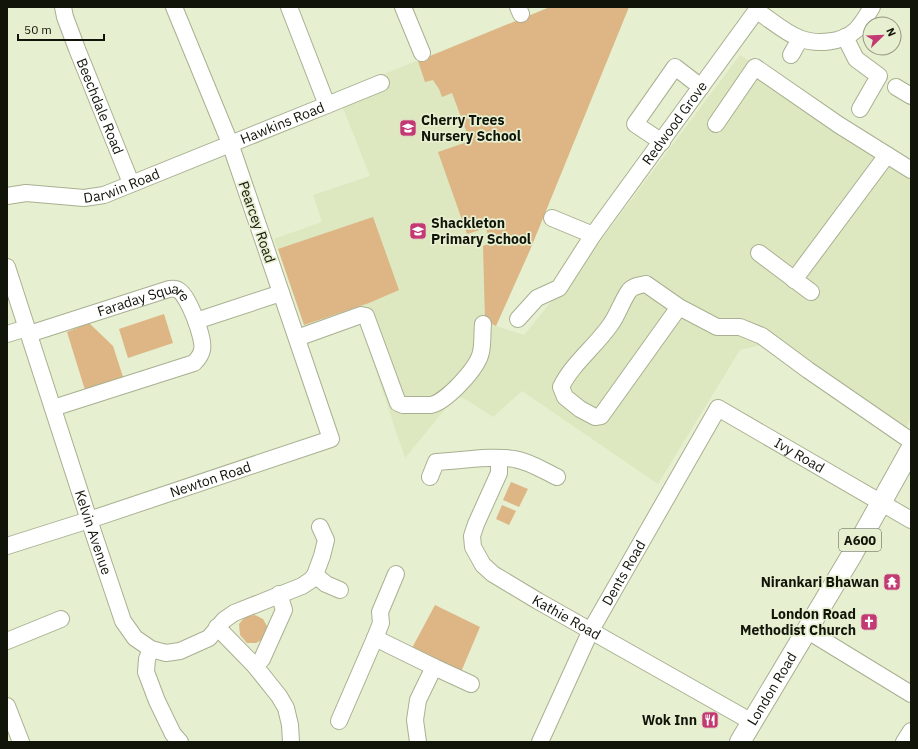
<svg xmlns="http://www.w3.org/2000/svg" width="918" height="749" font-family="'IBM Plex Sans',sans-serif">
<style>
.built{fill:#dde8c0}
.green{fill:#deb584}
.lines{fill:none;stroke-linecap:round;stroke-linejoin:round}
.minor-casing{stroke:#a8b091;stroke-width:18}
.major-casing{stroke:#a8b091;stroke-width:22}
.minor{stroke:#fff;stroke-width:16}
.major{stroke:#fff;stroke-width:20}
.labels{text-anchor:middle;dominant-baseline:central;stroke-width:3.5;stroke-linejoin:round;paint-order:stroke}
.shield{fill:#e6efcf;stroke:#515644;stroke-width:1}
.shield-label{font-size:13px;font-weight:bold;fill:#111409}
.street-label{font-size:14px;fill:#111409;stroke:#e6efcf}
.poi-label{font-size:14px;font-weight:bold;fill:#111409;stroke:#e6efcf;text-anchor:end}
</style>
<rect width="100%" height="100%" fill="#e6efcf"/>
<path class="built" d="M550,7H629L530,250L496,326L524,335L592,252L740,55L911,162V418L900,440L762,345L740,350L658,484L522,391L493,417L467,400L456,396L405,458L357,315L307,332L274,239L322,222L313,195L370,176L337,93Z"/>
<g class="green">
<path d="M550,7H629L530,250L496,326L485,320L483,246L490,243L486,228L467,234L438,152L470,141L452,93L442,97L439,89L433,80L425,82L418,61Z"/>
<path d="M373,217L399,290L369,303L304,325L278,249Z"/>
<path d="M164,314L173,343L128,358L119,329Z"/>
<path d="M89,323L113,346L123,377L85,390L67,332Z"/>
<path d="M511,482L528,489L519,507L503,500Z"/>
<path d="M502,505L516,511L509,525L496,519Z"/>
<path d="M435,605L480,627L461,672L412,648Z"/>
<path d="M255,615L263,619L268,628L265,638L256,643H247L240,635L239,624L245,617Z"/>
</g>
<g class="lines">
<defs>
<g id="minor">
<path id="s1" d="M63,7L65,17L77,49L131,183"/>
<path d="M403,7L422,53"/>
<path d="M518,7L521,14"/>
<path d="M757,11C771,20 784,32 799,38C816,45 842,43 856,30C863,23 867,15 872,7"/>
<path d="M845,37L856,59L879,76L860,109"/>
<path d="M791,55L800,39"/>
<path d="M896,87L911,96"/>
<path d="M327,105L381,83"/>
<path d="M716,124L755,67L839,125L911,170"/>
<path d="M662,142L635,124L675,67L701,87"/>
<path id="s2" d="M7,196L26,193L84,198L104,195L327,105L289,7"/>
<path d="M552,218L593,235"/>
<path d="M759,253L811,292"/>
<path id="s3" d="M7,267L89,520L123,621L135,638L151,649L166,653L180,651L209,638L224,620L234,613L302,586L311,580L315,575L322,556L326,540L320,527"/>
<path d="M794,280L887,155"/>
<path d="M679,307L601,416L595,417L580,409L565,397L561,387C572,364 596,346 611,324C618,314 622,301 629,291C633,286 640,285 646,284L679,307L717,327H740L762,336L808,370L911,441"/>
<path id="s4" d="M518,319L537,298L559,288L593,235L759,7"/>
<path d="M196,321L281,293"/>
<path d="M7,334L27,328"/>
<path id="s5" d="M29,334L169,289C171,289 176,288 178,290C188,294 205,340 202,350C201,355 198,359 194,363L53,408"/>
<path d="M297,338L361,315L366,316L398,403L403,405H431C446,402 478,368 481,352C483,344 482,333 483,324"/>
<path id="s6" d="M499,458V473L476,524L472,536L473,547L483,565L493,574L538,601L752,722"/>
<path d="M430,477L436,462C460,461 491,455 514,459C529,461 544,471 557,477"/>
<path id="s7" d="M7,546L89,520L331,439L230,143L174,7"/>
<path d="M315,575L326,584L340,590"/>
<path d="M217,627L255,666L279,696L286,708L290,725L291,742"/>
<path d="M808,631L911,694"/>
<path d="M375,638L434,667L418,700L415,720L418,742"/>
<path d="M7,641L61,619"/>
<path d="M151,649L147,659L146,672L157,701L173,734L180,742"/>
<path d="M255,666L262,659L284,610L279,594"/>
<path d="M434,667L471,684"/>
<path d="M7,706L21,742"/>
<path d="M339,721L375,638L381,623L380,612L396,574"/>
<path id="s8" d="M540,742L591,630L718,408L911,520"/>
<path d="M904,742L911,731"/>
</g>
<g id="major">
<path id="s9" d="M740,742L853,553L911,449"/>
</g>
</defs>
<use href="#minor" class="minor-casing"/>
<use href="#major" class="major-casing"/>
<use href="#minor" class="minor"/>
<use href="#major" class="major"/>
</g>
<defs>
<symbol id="school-square" viewBox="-11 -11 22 22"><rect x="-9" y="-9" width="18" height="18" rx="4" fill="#c33973" stroke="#e6efcf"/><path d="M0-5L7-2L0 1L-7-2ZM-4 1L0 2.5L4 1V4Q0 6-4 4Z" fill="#fff"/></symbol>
<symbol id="temple-square" viewBox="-11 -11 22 22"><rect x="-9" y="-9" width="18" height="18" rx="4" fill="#c33973" stroke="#e6efcf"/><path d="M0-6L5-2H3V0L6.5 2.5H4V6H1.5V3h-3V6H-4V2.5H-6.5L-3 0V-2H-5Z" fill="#fff"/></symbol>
<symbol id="church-square" viewBox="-11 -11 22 22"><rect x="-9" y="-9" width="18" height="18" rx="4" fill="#c33973" stroke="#e6efcf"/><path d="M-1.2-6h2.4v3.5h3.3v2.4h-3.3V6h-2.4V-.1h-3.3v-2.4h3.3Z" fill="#fff"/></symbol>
<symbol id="restaurant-square" viewBox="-11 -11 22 22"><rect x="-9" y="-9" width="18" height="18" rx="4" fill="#c33973" stroke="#e6efcf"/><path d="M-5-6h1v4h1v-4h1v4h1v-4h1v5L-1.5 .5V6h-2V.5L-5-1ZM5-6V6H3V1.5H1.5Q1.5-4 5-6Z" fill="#fff"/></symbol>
</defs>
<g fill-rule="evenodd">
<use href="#school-square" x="398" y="118" width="20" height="20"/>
<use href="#school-square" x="408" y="221" width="20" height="20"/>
<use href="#temple-square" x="882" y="572" width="20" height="20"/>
<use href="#church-square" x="859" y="612" width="20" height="20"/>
<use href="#restaurant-square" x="700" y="710" width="20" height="20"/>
</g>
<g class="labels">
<rect class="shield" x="839" y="529" width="42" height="22" rx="3"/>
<g class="shield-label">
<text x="860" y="540">A600</text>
</g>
<g class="street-label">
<text stroke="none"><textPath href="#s1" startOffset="106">Beechdale Road</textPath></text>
<text stroke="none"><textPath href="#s2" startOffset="290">Hawkins Road</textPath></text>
<text stroke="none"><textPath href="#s4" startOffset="254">Redwood Grove</textPath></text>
<text stroke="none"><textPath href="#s2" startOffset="117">Darwin Road</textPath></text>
<text transform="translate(257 222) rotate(71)">Pearcey Road</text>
<text stroke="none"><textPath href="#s5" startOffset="121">Faraday Square</textPath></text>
<text stroke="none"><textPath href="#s8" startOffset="473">Ivy Road</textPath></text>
<text stroke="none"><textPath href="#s7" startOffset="214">Newton Road</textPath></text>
<text stroke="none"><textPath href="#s3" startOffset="279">Kelvin Avenue</textPath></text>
<text stroke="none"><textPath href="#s8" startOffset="189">Dents Road</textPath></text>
<text stroke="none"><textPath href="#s6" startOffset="214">Kathie Road</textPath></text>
<text stroke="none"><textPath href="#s9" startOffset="62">London Road</textPath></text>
</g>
<g class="poi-label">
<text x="421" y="120" text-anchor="start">Cherry Trees<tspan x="421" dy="16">Nursery School</tspan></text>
<text x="431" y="223" text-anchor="start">Shackleton<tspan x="431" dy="16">Primary School</tspan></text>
<text x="879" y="582">Nirankari Bhawan</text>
<text x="856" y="614">London Road<tspan x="856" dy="16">Methodist Church</tspan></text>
<text x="697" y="720">Wok Inn</text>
</g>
</g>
<rect width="918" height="749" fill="none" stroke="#111409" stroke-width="16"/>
<g transform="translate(882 36) rotate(67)"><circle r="19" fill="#e6efcf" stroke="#919780"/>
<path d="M0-3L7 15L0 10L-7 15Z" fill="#c33973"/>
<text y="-6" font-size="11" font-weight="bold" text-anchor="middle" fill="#111409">N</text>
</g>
<path d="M18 34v6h86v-6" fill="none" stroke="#111409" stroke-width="2"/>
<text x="24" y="34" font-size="12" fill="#111409" stroke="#e6efcf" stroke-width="3" paint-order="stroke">50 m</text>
</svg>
